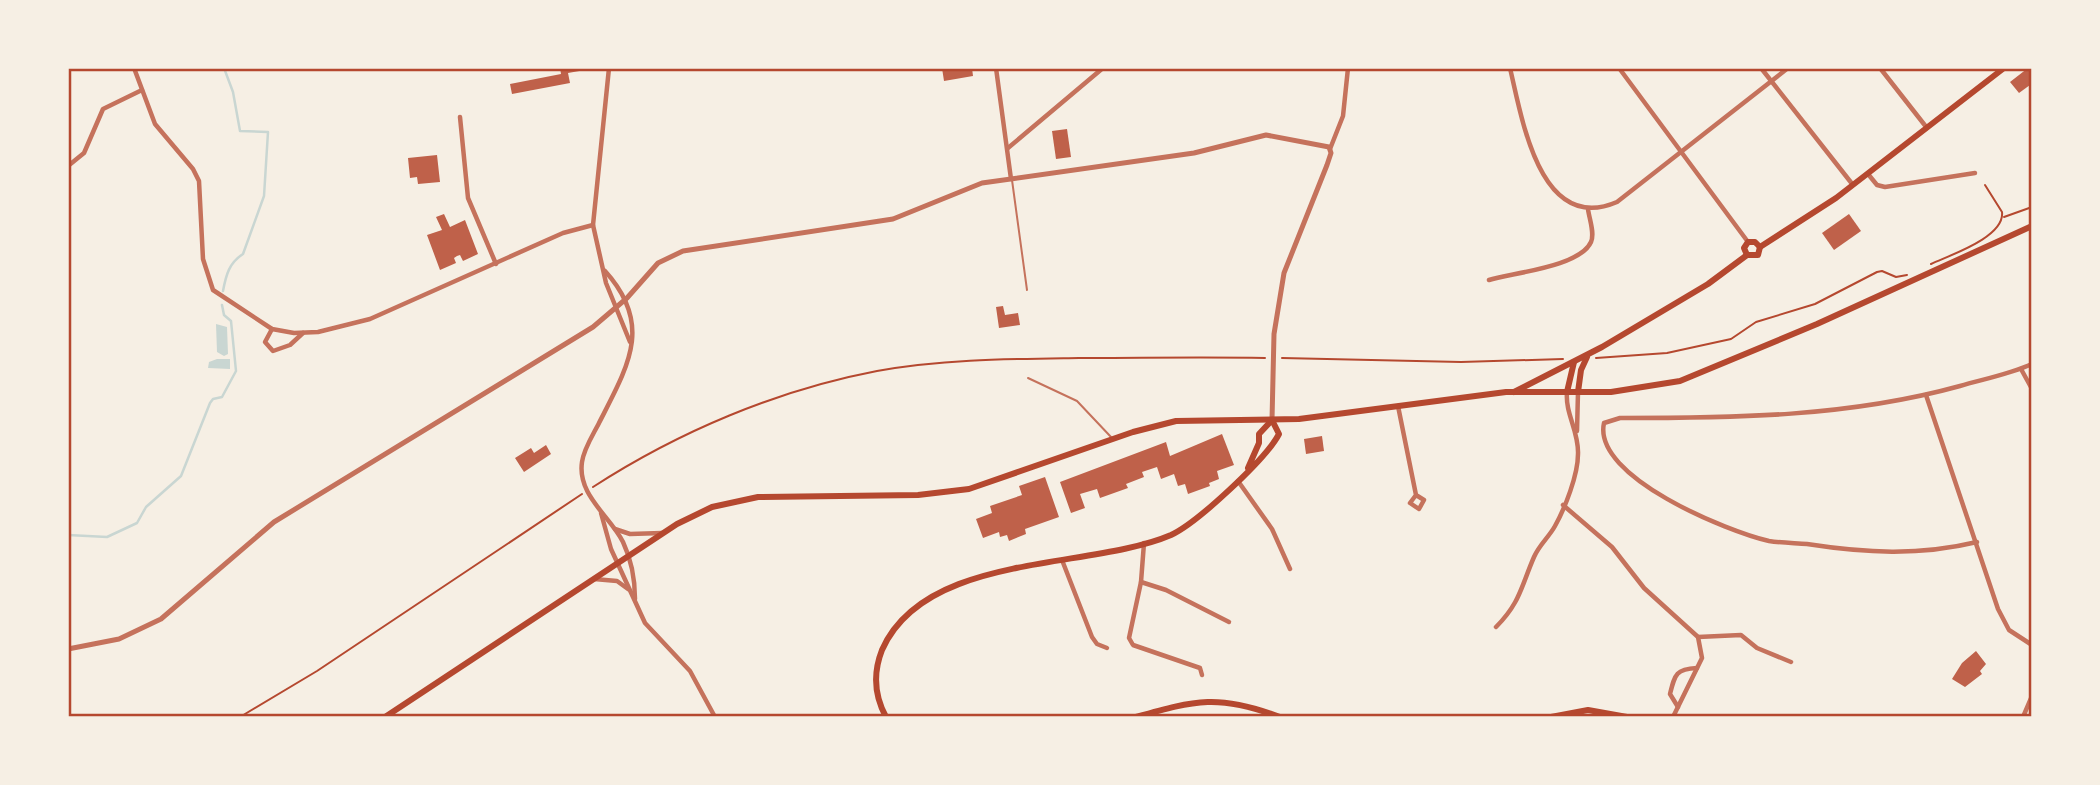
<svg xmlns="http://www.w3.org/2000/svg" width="2100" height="785" font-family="Inter,sans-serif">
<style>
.water{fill:#c9d6d2}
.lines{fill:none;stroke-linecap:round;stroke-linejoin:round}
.stream{stroke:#c9d6d2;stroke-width:2.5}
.building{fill:#bf614a}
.path{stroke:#b5482f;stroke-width:2}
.service{stroke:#c5725c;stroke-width:2}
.minor{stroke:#c5725c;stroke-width:4.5}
.tertiary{stroke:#c5725c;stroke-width:5}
.secondary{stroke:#b5482f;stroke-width:6}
.primary{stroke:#b5482f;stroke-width:6}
.neatline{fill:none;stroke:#b5482f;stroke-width:2.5}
</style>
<rect width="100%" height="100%" fill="#f6efe4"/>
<g class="water">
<path d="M216,324L227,327L228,354L224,356L217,352Z"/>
<path d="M217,359H230V369L208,368L209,362Z"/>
</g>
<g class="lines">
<g class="stream">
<path d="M223,291C226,275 229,263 243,254L264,196L268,132L240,131L233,92L224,68"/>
<path d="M68,535L107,537L137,523L146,507L181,476L210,403L213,399L222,397L236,371L231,321L224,315L222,305"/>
</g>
</g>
<g class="building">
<path d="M560,68L585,70L568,73L570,83L512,94L510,84L561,74Z"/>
<path d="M942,68H972L973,76L944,81Z"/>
<path d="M2028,68L2032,70V87L2030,85L2019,93L2010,82Z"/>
<path d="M1067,129L1071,157L1056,159L1052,131Z"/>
<path d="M437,155L440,182L418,184L417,177L410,178L408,158Z"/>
<path d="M444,214L450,227L465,220L478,254L463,261L460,255L457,256L454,258L456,263L440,270L427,235L442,230L436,217Z"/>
<path d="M1849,214L1861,231L1834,250L1822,233Z"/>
<path d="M1003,306L1005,315L1018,313L1020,325L999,328L996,307Z"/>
<path d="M1222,434L1234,465L1217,471L1219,479L1209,483L1210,486L1188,494L1185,484L1178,486L1174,474L1161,479L1157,467L1142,472L1144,477L1126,484L1128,488L1100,498L1097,489L1080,494L1085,508L1071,513L1060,482L1166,442L1170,456Z"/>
<path d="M1322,436L1324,451L1306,454L1304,439Z"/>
<path d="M546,445L551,454L524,472L515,458L531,448L534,453Z"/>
<path d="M1045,477L1059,517L1025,529L1026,534L1009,541L1007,535L1000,537L999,532L983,538L976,519L992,513L990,506L1022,495L1019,486Z"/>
<path d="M1976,651L1986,664L1980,671L1982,674L1965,687L1952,679L1962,663Z"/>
</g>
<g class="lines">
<g class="path">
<path d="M2004,217L2032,207"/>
<path d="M1931,264C1950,255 2005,237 2002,212L1985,185"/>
<path d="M1282,358L1461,362L1563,359"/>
<path d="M1596,358L1667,353L1731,339L1756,322L1815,304L1877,272L1882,271L1896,277L1907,275"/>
<path d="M593,487C678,432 777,390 877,371C944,359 1011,359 1079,358C1141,358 1203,357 1265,358"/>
<path d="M240,717L317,671L582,494"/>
</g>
<g class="service">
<path d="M1012,180L1027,290"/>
<path d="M1028,378L1077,401L1111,437"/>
</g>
<g class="minor">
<path d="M134,68L155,124L193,169L199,181L203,259L213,290L272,329L294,333L318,332L370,319L563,233L593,225"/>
<path d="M609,68L593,225L606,283L630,342"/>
<path d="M996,68L1011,179"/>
<path d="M1510,68C1522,119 1540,235 1617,202L1788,68"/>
<path d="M1619,68L1748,242"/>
<path d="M1761,68L1853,185"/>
<path d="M1880,68L1927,128"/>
<path d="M460,117L468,198L496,264"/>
<path d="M1008,148L1103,68"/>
<path d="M1330,149L1343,116L1348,68"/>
<path d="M68,166L84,153L103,109L142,90"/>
<path d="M1868,174L1877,185L1885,187L1975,173"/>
<path d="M605,271C654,325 628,366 599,423C593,435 584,448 582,462C577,495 610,516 623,542C631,559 635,580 635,599"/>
<path d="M1489,280C1511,273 1580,267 1591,242C1595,233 1589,218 1588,209"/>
<path d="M272,329L265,342L273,351L290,345L303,333"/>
<path d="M2021,369L2032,389"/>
<path d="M1926,395L1998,609L2009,630L2032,645"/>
<path d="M1398,406L1416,495L1424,500L1419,509L1410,503L1416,495"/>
<path d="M1577,431L1578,392"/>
<path d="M1238,481L1272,529L1290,569"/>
<path d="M1563,505L1612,547L1644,588L1698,637L1702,658L1673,717"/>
<path d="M601,513L611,549L645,623L690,671L715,717"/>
<path d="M615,529L630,534L662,533"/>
<path d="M1977,542C1919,556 1865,553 1807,544C1794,543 1781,543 1769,541C1729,532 1592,477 1604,423L1620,418C1735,418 1848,417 1960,386C1984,379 2010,374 2032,364"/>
<path d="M1144,543L1141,582L1129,638L1133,645L1200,668L1202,675"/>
<path d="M1062,560L1092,637L1097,644L1107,648"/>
<path d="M594,579L617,581L628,589"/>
<path d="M1141,582L1166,590L1229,622"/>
<path d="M1496,627C1520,603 1521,587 1534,557C1539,545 1549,537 1555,526C1565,508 1578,475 1578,454C1579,431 1565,414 1567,392"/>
<path d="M1698,637L1741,635L1757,648L1791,662"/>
<path d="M1678,707L1670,694C1675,674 1676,669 1697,668"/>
<path d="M2023,717L2032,696"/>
</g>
<path class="tertiary" d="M68,649L119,639L161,619L274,522L593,327L627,298L658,263L683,251L893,219L982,183L1194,153L1266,135L1329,147L1331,153L1327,165L1284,273L1274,334L1272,420"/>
<g class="secondary">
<path d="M1760,247L1836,198L2004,68"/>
<path d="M1747,255L1744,248L1748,242H1755L1760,247"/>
<path d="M1747,255H1758L1760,247"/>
<path d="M1514,392L1602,347L1708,284L1747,255"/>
<path d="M1567,392L1574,362"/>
<path d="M1578,392L1581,370L1587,357"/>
<path d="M886,717C874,695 873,673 882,650C925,552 1090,570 1171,535C1197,523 1266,459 1279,434L1272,420L1259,434V443L1248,468"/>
<path d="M1136,717C1196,700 1219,694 1280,717"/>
<path d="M1551,717L1588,710L1627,717"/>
</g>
<path class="primary" d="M385,717L677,524L712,507L758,497L918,495L969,489L1133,432L1176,421L1299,419L1506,392H1611L1680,381L1817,324L2032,226"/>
</g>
<rect width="2100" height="785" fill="none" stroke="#f6efe4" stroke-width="140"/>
<rect x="70" y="70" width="1960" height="645" class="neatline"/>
</svg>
